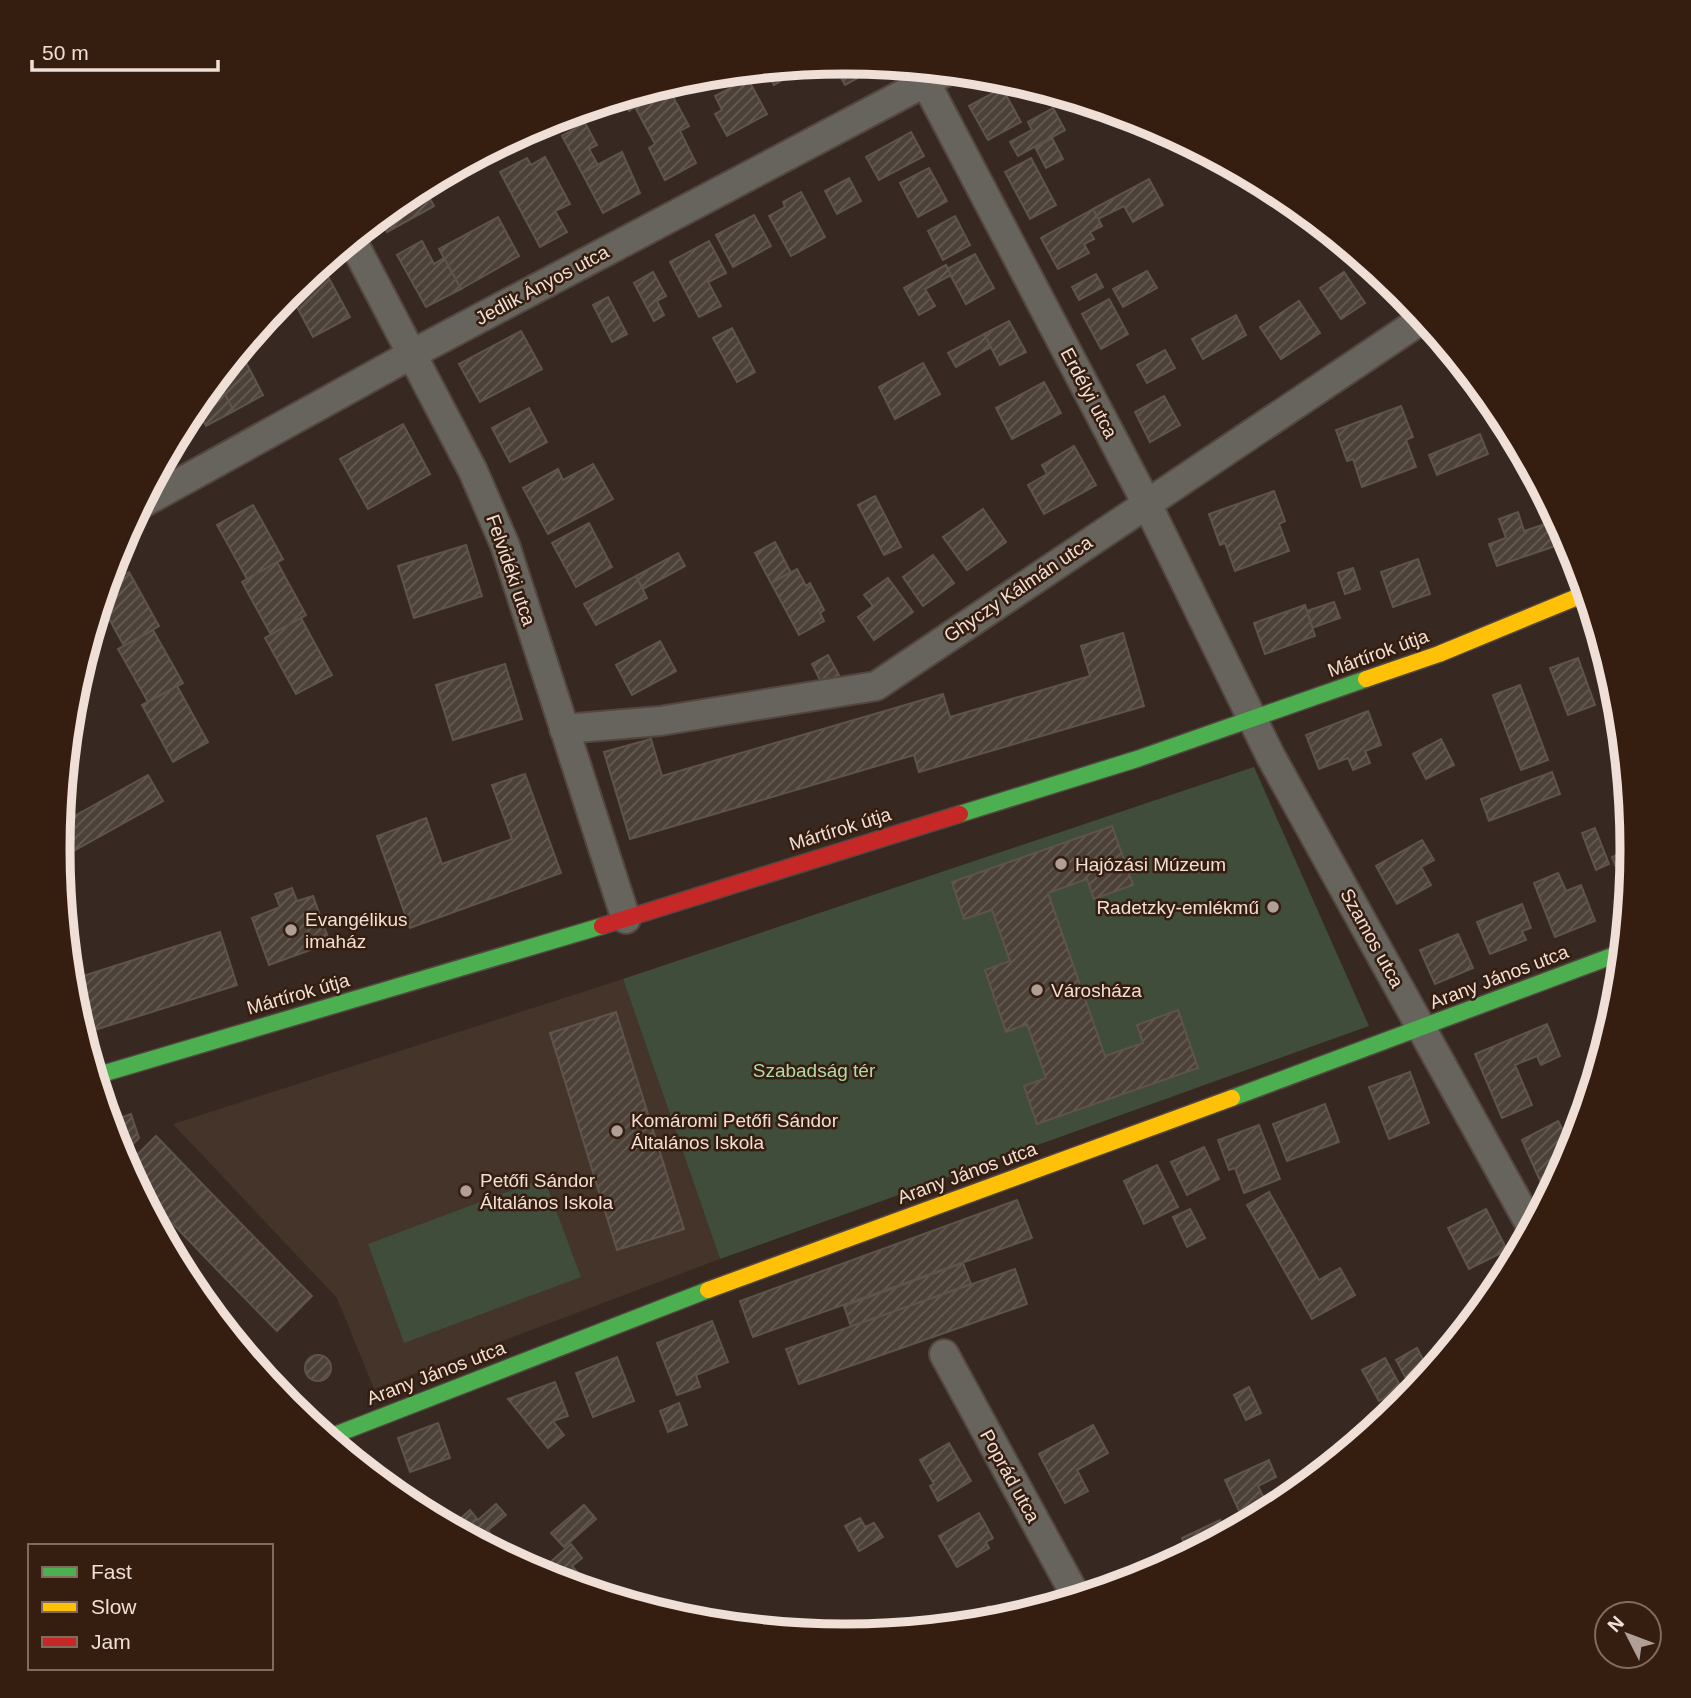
<svg xmlns="http://www.w3.org/2000/svg" width="1691" height="1698" font-family="Arial,sans-serif">
<style>
.education{fill:#44342a}
.green{fill:#3f4d3a}
.building{fill:url(#building-hatch);stroke:#5e544b;stroke-width:2}
.lines{fill:none;stroke-linecap:round;stroke-linejoin:round}
.street-casing{stroke:#534740;stroke-width:32}
.fast-casing{stroke:#534740;stroke-width:19}
.slow-casing{stroke:#534740;stroke-width:19}
.jam-casing{stroke:#534740;stroke-width:19}
.street{stroke:#67645e;stroke-width:28}
.fast{stroke:#4caf50;stroke-width:16}
.slow{stroke:#ffc107;stroke-width:16}
.jam{stroke:#c62828;stroke-width:16}
.poi-dot{fill:#af9f97;stroke:#351d0f;stroke-width:2.5}
.labels{text-anchor:middle;dominant-baseline:central;stroke-width:5;stroke-linejoin:round;paint-order:stroke}
.street-label{font-size:19px;fill:#f0dfd6;stroke:#351d0f}
.poi-label{font-size:19px;fill:#f0dfd6;stroke:#351d0f;text-anchor:start}
.park-label{font-size:19px;fill:#b0dcab;stroke:#351d0f}
.rim{fill:none;stroke:#f0dfd6;stroke-width:9}
</style>
<defs>
<pattern id="building-hatch" width="6" height="6" patternUnits="userSpaceOnUse" patternTransform="scale(1.75)"><rect width="6" height="6" fill="#4c4138"/><path d="M-1 1l2-2M0 6l6-6M5 7l2-2" fill="none" stroke="#665c54"/></pattern>
</defs>
<rect width="100%" height="100%" fill="#372921"/>
<path class="education" d="M623,979L720,1259L374,1389L337,1298L173,1124Z"/>
<g class="green">
<path d="M1254,767L1369,1026L720,1259L623,979Z"/>
<path d="M544,1178L581,1277L404,1343L368,1244Z"/>
</g>
<g class="building">
<path d="M846,61L876,64L878,67L845,85L833,63Z"/>
<path d="M808,65L774,85L768,72L774,68Z"/>
<path d="M748,79L767,114L727,136L715,114L722,110L715,96Z"/>
<path d="M666,84L689,126L680,131L696,163L665,180L649,148L655,144L635,107L629,111L622,98Z"/>
<path d="M1002,88L1021,122L988,140L969,106Z"/>
<path d="M1053,108L1065,130L1018,156L1010,142L1032,130L1028,122Z"/>
<path d="M585,123L597,145L589,149L598,165L582,173L562,136Z"/>
<path d="M911,132L924,156L879,180L866,157Z"/>
<path d="M1052,138L1063,159L1046,168L1035,147Z"/>
<path d="M622,152L640,193L603,213L582,173Z"/>
<path d="M545,157L570,204L555,211L567,232L540,247L500,172L527,158L531,165Z"/>
<path d="M1031,158L1056,205L1030,219L1005,172Z"/>
<path d="M929,168L947,201L918,217L900,183Z"/>
<path d="M849,178L861,201L837,214L825,191Z"/>
<path d="M1149,179L1163,205L1133,222L1124,206L1098,219L1093,209Z"/>
<path d="M423,186L434,206L387,232L380,217Z"/>
<path d="M801,192L825,237L791,256L769,216L785,207L783,202Z"/>
<path d="M1093,209L1102,226L1090,232L1094,239L1084,244L1089,253L1058,269L1041,238Z"/>
<path d="M754,215L771,246L733,267L716,235Z"/>
<path d="M955,216L970,245L943,260L928,231Z"/>
<path d="M498,217L519,256L461,289L439,249Z"/>
<path d="M422,241L434,264L444,258L461,289L426,307L397,255Z"/>
<path d="M709,241L726,273L708,282L721,306L699,317L670,262Z"/>
<path d="M975,254L994,288L966,304L947,269Z"/>
<path d="M321,265L325,271L295,286Z"/>
<path d="M946,265L951,275L925,289L935,306L919,315L904,288Z"/>
<path d="M325,271L350,317L313,337L289,292Z"/>
<path d="M1147,271L1157,288L1123,307L1113,289Z"/>
<path d="M653,272L666,296L657,301L664,315L654,321L634,283Z"/>
<path d="M1344,272L1365,303L1341,319L1320,288Z"/>
<path d="M1096,274L1103,287L1079,300L1072,287Z"/>
<path d="M608,297L627,334L612,342L593,305Z"/>
<path d="M1109,299L1128,334L1101,349L1082,314Z"/>
<path d="M1299,301L1320,333L1281,359L1260,327Z"/>
<path d="M276,308L282,320L257,334L256,332Z"/>
<path d="M1236,315L1246,335L1203,359L1192,339Z"/>
<path d="M1009,321L1026,352L1000,365L984,334Z"/>
<path d="M732,328L755,372L737,382L713,338Z"/>
<path d="M521,331L542,369L480,402L459,364Z"/>
<path d="M984,334L991,347L956,367L948,353Z"/>
<path d="M1165,350L1175,368L1147,383L1137,365Z"/>
<path d="M240,351L263,395L234,411L217,380Z"/>
<path d="M923,363L940,394L895,419L879,387Z"/>
<path d="M1463,366L1495,404L1484,408L1475,381L1469,383Z"/>
<path d="M217,380L234,411L206,426L195,406Z"/>
<path d="M1044,382L1061,413L1012,439L996,408Z"/>
<path d="M1164,396L1180,425L1150,442L1135,412Z"/>
<path d="M1401,406L1413,437L1406,440L1416,467L1362,487L1353,459L1347,461L1336,430Z"/>
<path d="M529,408L547,442L510,462L492,428Z"/>
<path d="M403,424L430,474L368,509L340,459Z"/>
<path d="M1480,434L1488,454L1437,475L1429,455Z"/>
<path d="M1074,446L1096,485L1044,514L1028,485L1047,474L1042,465Z"/>
<path d="M593,464L613,499L548,534L523,488L558,469L563,480Z"/>
<path d="M1274,491L1285,521L1279,524L1289,551L1235,571L1225,543L1220,545L1209,514Z"/>
<path d="M875,496L901,547L884,555L858,505Z"/>
<path d="M253,505L283,559L247,579L217,525Z"/>
<path d="M983,509L1006,542L967,570L943,537Z"/>
<path d="M1518,512L1524,531L1548,523L1555,546L1497,566L1489,544L1506,538L1499,519Z"/>
<path d="M589,523L612,567L576,587L552,543Z"/>
<path d="M775,542L791,573L771,583L755,553Z"/>
<path d="M466,545L482,596L414,618L398,566Z"/>
<path d="M678,553L685,566L643,589L636,576Z"/>
<path d="M933,555L954,583L923,606L903,577Z"/>
<path d="M1418,559L1430,594L1393,607L1381,572Z"/>
<path d="M277,562L306,615L271,635L242,582Z"/>
<path d="M1353,568L1360,589L1345,594L1338,573Z"/>
<path d="M797,569L806,586L810,583L824,610L820,613L824,621L799,635L771,583Z"/>
<path d="M129,572L159,626L124,646L101,604L106,585Z"/>
<path d="M636,576L647,598L596,625L584,604Z"/>
<path d="M888,578L913,612L874,640L858,617L873,606L864,595Z"/>
<path d="M1334,602L1340,618L1312,628L1307,611Z"/>
<path d="M1305,605L1315,636L1265,654L1254,623Z"/>
<path d="M301,618L332,675L296,694L265,638Z"/>
<path d="M153,630L183,683L148,702L118,649Z"/>
<path d="M1123,633L1144,706L919,772L914,755L630,839L604,752L651,739L662,776L943,694L950,717L1090,676L1081,646Z"/>
<path d="M660,641L676,671L632,695L616,665Z"/>
<path d="M828,655L839,675L822,684L812,664Z"/>
<path d="M1578,658L1595,705L1568,715L1550,668Z"/>
<path d="M505,664L522,719L453,740L436,685Z"/>
<path d="M1614,680L1618,696L1621,726L1605,683Z"/>
<path d="M1520,685L1548,760L1521,770L1493,695Z"/>
<path d="M177,686L208,742L173,762L142,705Z"/>
<path d="M1368,711L1381,745L1365,751L1370,763L1353,770L1348,758L1319,769L1306,735Z"/>
<path d="M1441,739L1454,765L1426,779L1413,754Z"/>
<path d="M1552,772L1560,794L1489,821L1481,799Z"/>
<path d="M525,774L561,873L410,928L377,836L426,818L442,864L512,839L492,785Z"/>
<path d="M148,775L163,801L59,859L60,824Z"/>
<path d="M1112,826L1133,885L1094,899L1087,879L1048,893L1105,1056L1143,1043L1137,1025L1178,1010L1198,1068L1037,1124L1024,1086L1046,1078L1027,1024L1006,1032L985,970L1010,961L992,910L964,919L952,882Z"/>
<path d="M1595,828L1609,864L1596,870L1582,833Z"/>
<path d="M1422,840L1434,860L1421,867L1431,885L1397,904L1376,866Z"/>
<path d="M1633,849L1628,898L1612,857Z"/>
<path d="M1558,873L1566,891L1581,885L1595,921L1555,937L1534,883Z"/>
<path d="M292,888L297,901L313,896L330,943L269,965L252,918L280,907L275,894Z"/>
<path d="M1522,904L1531,928L1522,931L1526,940L1490,954L1477,922Z"/>
<path d="M220,932L237,985L82,1034L73,1002L71,980Z"/>
<path d="M1458,934L1473,968L1435,984L1420,950Z"/>
<path d="M616,1012L684,1229L617,1250L550,1033Z"/>
<path d="M1547,1024L1560,1056L1541,1065L1537,1056L1515,1065L1532,1105L1502,1118L1475,1054Z"/>
<path d="M1410,1072L1429,1123L1389,1139L1369,1087Z"/>
<path d="M1325,1104L1339,1142L1287,1161L1273,1124Z"/>
<path d="M131,1114L139,1138L121,1156L109,1122Z"/>
<path d="M1558,1121L1567,1138L1579,1132L1560,1175L1542,1185L1522,1140Z"/>
<path d="M1259,1125L1280,1179L1244,1193L1235,1168L1229,1170L1218,1140Z"/>
<path d="M156,1136L208,1190L173,1224L137,1187L126,1166Z"/>
<path d="M1204,1147L1219,1179L1187,1195L1171,1162Z"/>
<path d="M1157,1165L1178,1207L1144,1224L1124,1181Z"/>
<path d="M208,1190L260,1243L225,1278L173,1224Z"/>
<path d="M1269,1192L1319,1280L1340,1268L1355,1295L1312,1319L1247,1205Z"/>
<path d="M1017,1200L1032,1238L753,1337L740,1301Z"/>
<path d="M1190,1209L1205,1238L1187,1247L1173,1217Z"/>
<path d="M1486,1209L1507,1250L1469,1269L1448,1228Z"/>
<path d="M260,1243L312,1296L277,1331L225,1278Z"/>
<path d="M963,1263L971,1284L851,1327L844,1306Z"/>
<path d="M1015,1269L1027,1304L799,1384L786,1349Z"/>
<path d="M712,1321L728,1362L696,1375L700,1387L677,1395L657,1343Z"/>
<path d="M1417,1348L1430,1373L1409,1384L1396,1360Z"/>
<circle cx="318" cy="1368" r="13"/>
<path d="M617,1357L634,1401L593,1417L576,1373Z"/>
<path d="M1385,1358L1402,1389L1379,1401L1362,1370Z"/>
<path d="M555,1382L568,1416L553,1421L564,1435L548,1448L508,1399Z"/>
<path d="M1249,1387L1261,1413L1246,1420L1234,1395Z"/>
<path d="M679,1403L687,1425L668,1432L660,1411Z"/>
<path d="M438,1423L450,1458L410,1472L398,1438Z"/>
<path d="M1093,1425L1108,1453L1077,1470L1088,1491L1065,1503L1039,1454Z"/>
<path d="M949,1443L971,1481L938,1501L930,1486L934,1484L920,1460Z"/>
<path d="M1269,1460L1276,1477L1258,1486L1270,1511L1245,1524L1225,1480Z"/>
<path d="M1330,1465L1308,1484L1304,1477Z"/>
<path d="M496,1504L506,1515L488,1530L494,1538L485,1545L451,1527L470,1510L478,1520Z"/>
<path d="M584,1505L596,1519L564,1547L551,1533Z"/>
<path d="M979,1513L993,1538L986,1542L989,1548L957,1567L939,1536Z"/>
<path d="M860,1518L865,1527L874,1523L883,1537L859,1551L845,1526Z"/>
<path d="M1220,1520L1226,1534L1189,1554L1182,1538Z"/>
<path d="M571,1544L582,1558L572,1566L579,1574L567,1584L538,1573Z"/>
<path d="M1139,1563L1146,1577L1112,1587L1108,1577Z"/>
<path d="M1025,1600L1031,1612L999,1622L950,1625L989,1606L993,1615Z"/>
</g>
<g class="lines">
<defs>
<g id="street">
<path d="M918,68L1146,502L1270,755L1532,1228"/>
<path d="M352,240L473,471L505,545L626,919"/>
<path d="M141,504L414,353L947,71"/>
<path d="M564,729L660,721L876,686L1424,318"/>
<path d="M944,1354L1077,1598"/>
</g>
<g id="fast">
<path d="M960,814L1137,759L1366,679"/>
<path d="M95,1076L602,926"/>
<path d="M1232,1098L1623,952"/>
<path d="M327,1438L708,1290"/>
</g>
<g id="slow">
<path d="M1366,679L1439,654L1587,593"/>
<path d="M708,1290L1232,1098"/>
</g>
<path id="jam" d="M602,926L960,814"/>
</defs>
<use href="#street" class="street-casing"/>
<use href="#fast" class="fast-casing"/>
<use href="#slow" class="slow-casing"/>
<use href="#jam" class="jam-casing"/>
<use href="#street" class="street"/>
<use href="#fast" class="fast"/>
<use href="#slow" class="slow"/>
<use href="#jam" class="jam"/>
</g>
<g class="poi-dot">
<circle cx="1061" cy="864" r="7"/>
<circle cx="1273" cy="907" r="7"/>
<circle cx="291" cy="930" r="7"/>
<circle cx="1037" cy="990" r="7"/>
<circle cx="617" cy="1131" r="7"/>
<circle cx="466" cy="1191" r="7"/>
</g>
<g class="labels">
<g class="street-label">
<text transform="translate(542 285) rotate(-28)">Jedlik Ányos utca</text>
<text transform="translate(1089 393) rotate(62)">Erdélyi utca</text>
<text transform="translate(511 570) rotate(71)">Felvidéki utca</text>
<text transform="translate(1018 589) rotate(-34)">Ghyczy Kálmán utca</text>
<text transform="translate(1378 653) rotate(-20)">Mártírok útja</text>
<text transform="translate(840 829) rotate(-17)">Mártírok útja</text>
<text transform="translate(1372 938) rotate(61)">Szamos utca</text>
<text transform="translate(1499 977) rotate(-21)">Arany János utca</text>
<text transform="translate(298 994) rotate(-16)">Mártírok útja</text>
<text transform="translate(967 1173) rotate(-20)">Arany János utca</text>
<text transform="translate(436 1373) rotate(-21)">Arany János utca</text>
<text transform="translate(1010 1476) rotate(61)">Poprád utca</text>
</g>
<g class="poi-label">
<text x="1075" y="864">Hajózási Múzeum</text>
<text x="1259" y="907" text-anchor="end">Radetzky-emlékmű</text>
<text x="305" y="919">Evangélikus<tspan x="305" dy="22">imaház</tspan></text>
<text x="1051" y="990">Városháza</text>
<text x="631" y="1120">Komáromi Petőfi Sándor<tspan x="631" dy="22">Általános Iskola</tspan></text>
<text x="480" y="1180">Petőfi Sándor<tspan x="480" dy="22">Általános Iskola</tspan></text>
</g>
<g class="park-label">
<text x="814" y="1070">Szabadság tér</text>
</g>
</g>
<path d="M0 0H1691V1698H0ZM70 849a775 775 0 1 1 1550 0a775 775 0 1 1-1550 0Z" fill="#351d0f" fill-rule="evenodd"/>
<path class="rim" d="M70 849a775 775 0 1 1 1550 0a775 775 0 1 1-1550 0Z"/>
<rect x="28" y="1544" width="245" height="126" fill="#351d0f" stroke="#806b5f" stroke-width="2"/>
<rect x="42" y="1567" width="35" height="10" fill="#4caf50" stroke="#806b5f" stroke-width="2"/>
<text x="91" y="1579" font-size="21" fill="#f0dfd6">Fast</text>
<rect x="42" y="1602" width="35" height="10" fill="#ffc107" stroke="#806b5f" stroke-width="2"/>
<text x="91" y="1614" font-size="21" fill="#f0dfd6">Slow</text>
<rect x="42" y="1637" width="35" height="10" fill="#c62828" stroke="#806b5f" stroke-width="2"/>
<text x="91" y="1649" font-size="21" fill="#f0dfd6">Jam</text>
<g transform="translate(1628 1635) rotate(312)"><circle r="33" fill="#351d0f" stroke="#806b5f" stroke-width="2"/>
<path d="M0-5L12 26L0 18L-12 26Z" fill="#af9f97"/>
<text y="-10" font-size="19" font-weight="bold" text-anchor="middle" fill="#f0dfd6">N</text>
</g>
<path d="M32 60v10h186v-10" fill="none" stroke="#f0dfd6" stroke-width="3.5"/>
<text x="42" y="60" font-size="21" fill="#f0dfd6" stroke="#351d0f" stroke-width="5" paint-order="stroke">50 m</text>
</svg>
